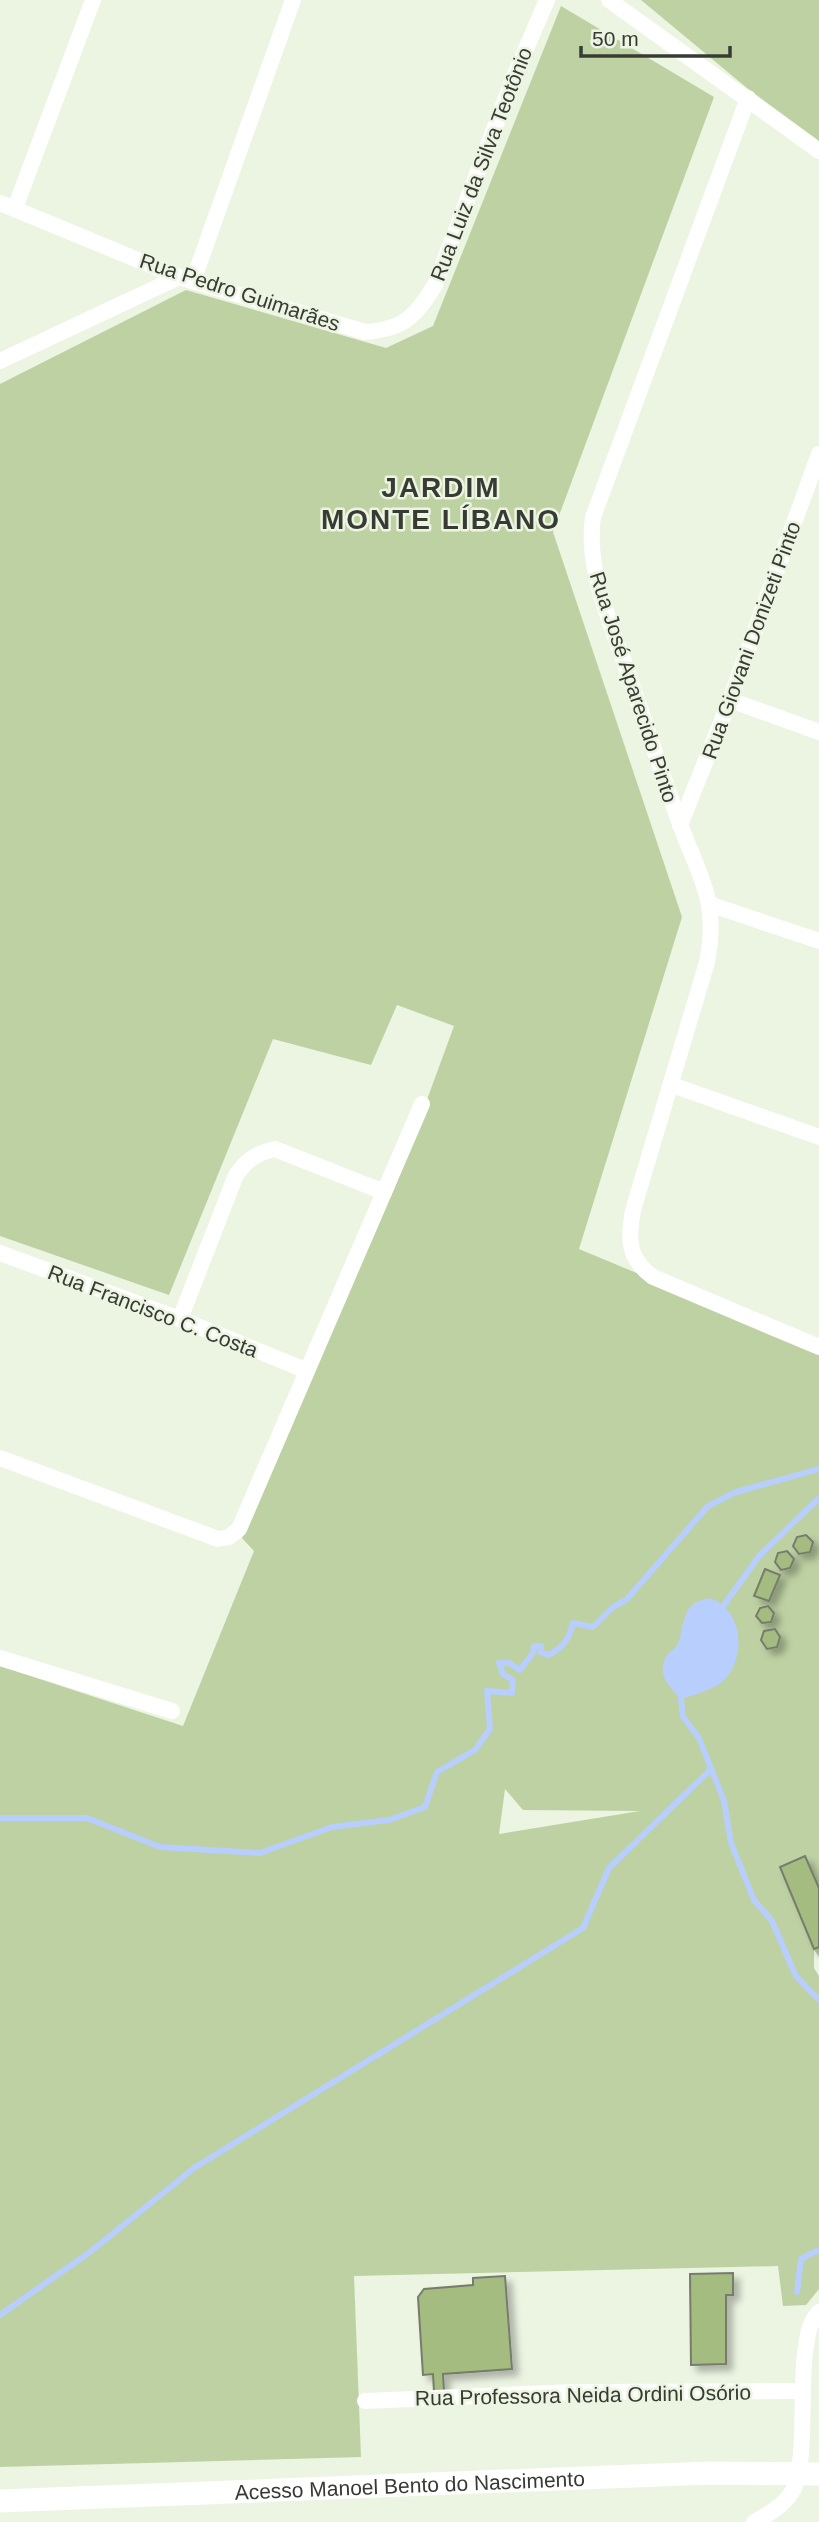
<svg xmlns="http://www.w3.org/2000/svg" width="819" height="2522" font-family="Arial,sans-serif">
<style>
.green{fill:#bed1a3;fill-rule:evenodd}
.water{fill:#b8cefd}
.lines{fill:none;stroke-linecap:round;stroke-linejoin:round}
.stream{stroke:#b8cefd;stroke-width:6}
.building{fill:#a4bc7f;stroke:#767d6d;stroke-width:2;filter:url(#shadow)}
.street{stroke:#fff;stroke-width:16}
.secondary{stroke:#fff;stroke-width:23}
.labels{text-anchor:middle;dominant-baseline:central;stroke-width:5;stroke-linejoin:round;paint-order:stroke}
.street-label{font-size:21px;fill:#383b34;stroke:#ecf4e2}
.district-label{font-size:28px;font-weight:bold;letter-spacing:2px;fill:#383b34;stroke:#ecf4e2}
</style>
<defs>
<filter id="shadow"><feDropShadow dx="6" dy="6" stdDeviation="3.5" flood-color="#0004"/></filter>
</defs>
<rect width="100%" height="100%" fill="#ecf4e2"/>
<g class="green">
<path d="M641,0H819V141L747,88Z"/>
<path d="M561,6L714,97L553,532L682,917L579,1249L819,1349V1957L814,1950V1968L819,1976V2289L806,2305L783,2306L778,2266L354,2276L361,2457L0,2467V1666L183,1726L254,1551L242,1538L395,1187L454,1026L397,1005L371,1065L273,1039L169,1295L0,1236V384L186,290L386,348L433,326ZM505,1789L523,1810L640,1811L499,1834Z"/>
</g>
<path class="water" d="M710,1598C743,1609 748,1659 722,1682C713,1690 693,1695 681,1699C670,1688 656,1674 666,1657C669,1651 677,1649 679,1641C685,1619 683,1602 710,1598Z"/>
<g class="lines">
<g class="stream">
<path d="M724,1605L759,1556L819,1498"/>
<path d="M681,1699L683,1717L699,1738L724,1801L731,1843L754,1900L772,1921L796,1976L819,2000"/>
<path d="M0,1818H87L160,1847L260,1853L332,1827L389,1820L425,1807L437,1772L475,1750L490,1729L487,1691L512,1693L513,1680L503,1674L499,1663H509L520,1670L533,1653L534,1646H541L540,1652L548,1655C563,1648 569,1639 573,1623L593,1627L612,1608L627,1599L708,1506L736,1492L819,1469"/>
<path d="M797,2292L801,2259L819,2250"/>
<path d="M0,2315L90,2252L194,2168L583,1928L609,1868L710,1770"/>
</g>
</g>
<g class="building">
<path d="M806,1535L813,1542L810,1552L799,1554L793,1546L797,1537Z"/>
<path d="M787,1551L794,1559L790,1568L781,1570L775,1562L778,1553Z"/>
<path d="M765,1569L780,1575L769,1601L754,1596Z"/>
<path d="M768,1606L774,1613L771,1622L762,1623L756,1616L760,1608Z"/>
<path d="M775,1629L780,1637L777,1647L767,1649L761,1640L764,1631Z"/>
<path d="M805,1856L819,1888V1947L814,1949L780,1867Z"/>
<path d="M733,2273V2295H726V2364L691,2365L690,2274Z"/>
<path d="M505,2276L512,2369L443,2374L444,2391L434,2392L433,2374L423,2375L418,2297L424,2289L473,2285V2278Z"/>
</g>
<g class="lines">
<g class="street">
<path d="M609,0L819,151"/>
<path d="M748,98L593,517C585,573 614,629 631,682C647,729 663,777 680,824C700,879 719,900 707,962L633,1210C628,1239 627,1258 653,1277L819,1347"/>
<path d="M0,203L179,277L365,332C404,329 415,317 435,285L513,79L547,0"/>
<path d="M15,208L93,0"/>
<path d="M193,281L293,0"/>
<path d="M0,361L179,277"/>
<path d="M730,700L819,732"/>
<path d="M680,825L730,700L819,454"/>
<path d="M712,905L819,941"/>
<path d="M672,1085L819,1137"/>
<path d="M0,1253L180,1319L305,1370"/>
<path d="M180,1319L236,1175C247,1160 256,1153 275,1149L384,1192"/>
<path d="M0,1458L218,1539L229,1537L239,1529L422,1104"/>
<path d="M0,1658L172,1711"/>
<path d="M365,2401L575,2392L801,2391"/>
<path d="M754,2522C769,2514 783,2506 792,2492C808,2465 799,2383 806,2347C808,2333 809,2323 819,2312"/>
</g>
<path class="secondary" id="s1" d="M0,2501L709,2473L819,2474"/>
</g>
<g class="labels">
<g class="street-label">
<text transform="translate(481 164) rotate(-69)">Rua Luiz da Silva Teotônio</text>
<text transform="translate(240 292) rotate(18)">Rua Pedro Guimarães</text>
<text transform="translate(751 640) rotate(-70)">Rua Giovani Donizeti Pinto</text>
<text transform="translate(634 687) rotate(72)">Rua José Aparecido Pinto</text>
<text transform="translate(153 1311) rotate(21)">Rua Francisco C. Costa</text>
<text transform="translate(583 2395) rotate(-1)">Rua Professora Neida Ordini Osório</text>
<text stroke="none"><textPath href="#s1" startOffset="410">Acesso Manoel Bento do Nascimento</textPath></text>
</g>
<g class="district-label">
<text x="441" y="487">JARDIM<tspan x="441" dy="32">MONTE LÍBANO</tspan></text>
</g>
</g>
<path d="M581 46v10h149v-10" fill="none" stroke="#383b34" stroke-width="3.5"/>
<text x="592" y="46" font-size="21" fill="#383b34" stroke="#ecf4e2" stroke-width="5" paint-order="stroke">50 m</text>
</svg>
